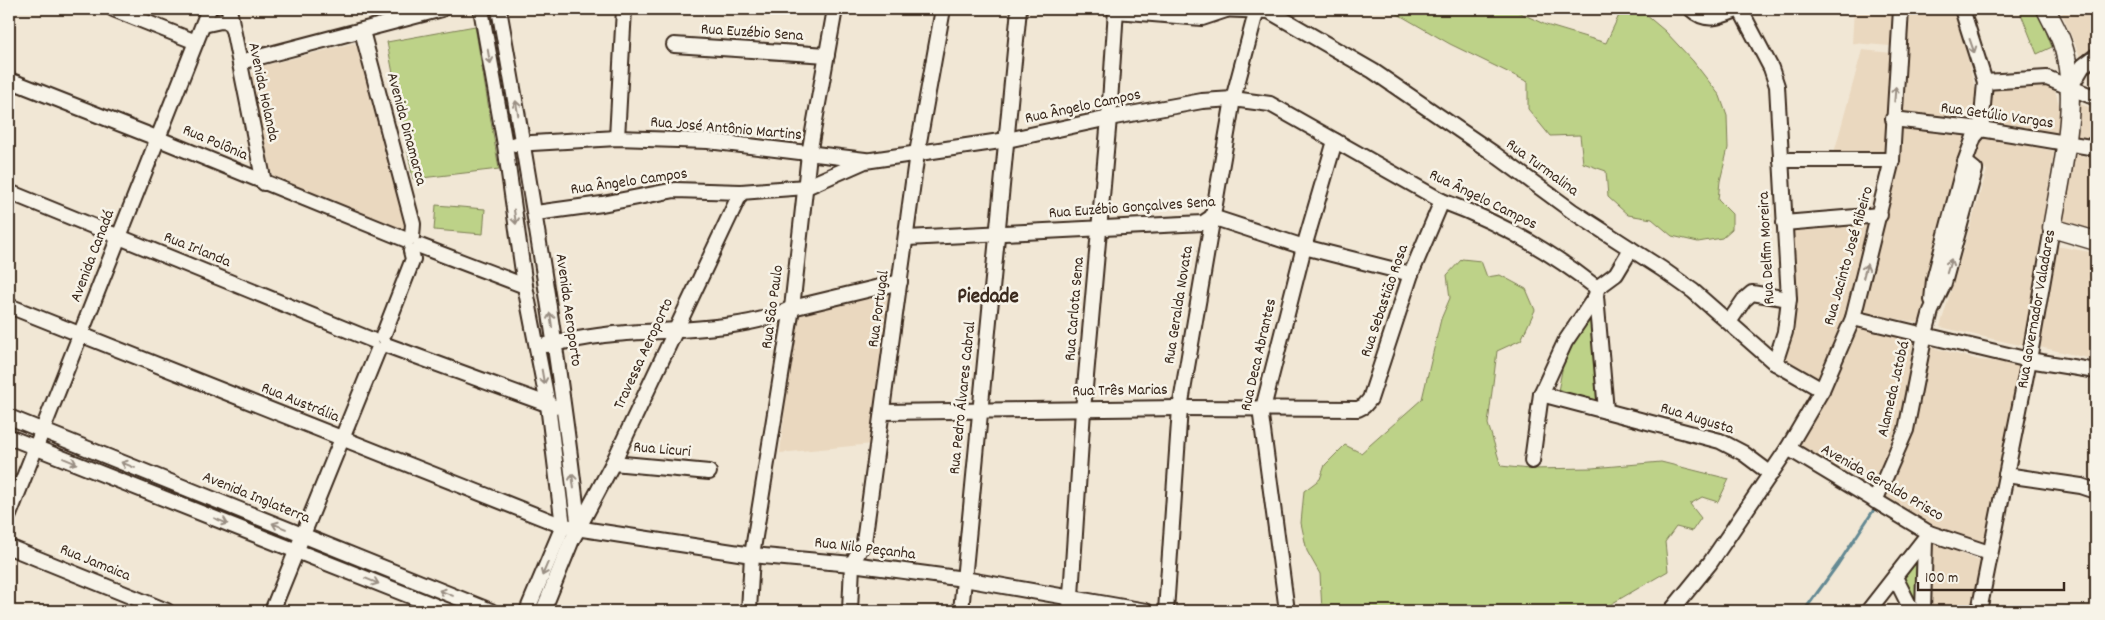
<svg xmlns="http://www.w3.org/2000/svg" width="2105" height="620" font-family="Dekko,sans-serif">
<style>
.built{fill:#ead8bf}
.green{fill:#bdd288;stroke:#7c7e53}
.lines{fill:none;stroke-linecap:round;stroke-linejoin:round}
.stream{stroke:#648993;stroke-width:3}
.minor-casing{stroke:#3b2a1e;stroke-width:18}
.major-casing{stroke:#3b2a1e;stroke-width:21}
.minor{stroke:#f7f3e8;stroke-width:14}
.major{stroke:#f7f3e8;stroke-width:18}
.oneway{stroke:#998e83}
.labels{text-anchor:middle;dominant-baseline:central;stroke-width:5;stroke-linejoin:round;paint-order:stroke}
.street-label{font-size:16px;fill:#3b2a1e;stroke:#f7f3e8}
.district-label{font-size:21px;font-weight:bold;fill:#3b2a1e;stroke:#f7f3e8}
</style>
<rect width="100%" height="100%" fill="#f1e7d5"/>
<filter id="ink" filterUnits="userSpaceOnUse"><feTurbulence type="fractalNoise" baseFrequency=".02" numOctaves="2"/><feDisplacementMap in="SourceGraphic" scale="10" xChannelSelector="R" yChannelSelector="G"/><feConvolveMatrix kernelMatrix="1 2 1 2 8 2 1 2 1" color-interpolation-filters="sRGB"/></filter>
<g filter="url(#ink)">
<g class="built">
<path d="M1854,9H1894L1891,46L1852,43Z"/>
<path d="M1906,9H1956L1980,109L1978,124L1900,116Z"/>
<path d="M2060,9H2096V51L2082,61Z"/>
<path d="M354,43L361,53L370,96L404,221V228L400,232L278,184L271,172L251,77L254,68Z"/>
<path d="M1862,50L1892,53L1886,153H1834Z"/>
<path d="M2026,83L2054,87L2060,108L2058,135L1987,126L1992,86Z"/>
<path d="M2079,104L2096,109V145L2071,140Z"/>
<path d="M1900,125L1967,134L1929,277L1920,323L1860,312Z"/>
<path d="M1980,135L2054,151L2024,346L1940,327L1987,170L1974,164Z"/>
<path d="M2071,154L2096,158V230L2060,225Z"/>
<path d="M1875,219L1847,321L1818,383L1780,360L1788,225Z"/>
<path d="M2056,246L2096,253V360L2040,347Z"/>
<path d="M893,289L872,444L780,453L795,315Z"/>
<path d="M1856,325L1914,337L1902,419L1875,488L1798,445L1828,392Z"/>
<path d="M1927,346L1979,360L2021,364L1985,545L1921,522L1882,494Z"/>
<path d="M1931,542L1982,562L1973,611H1929Z"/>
</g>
<g class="green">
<path d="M1389,9H1512L1546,25L1606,43L1622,9H1639L1665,31L1693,61L1720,96L1727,116L1728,148L1720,181L1718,200L1732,214V229L1722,238L1698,242L1672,236L1652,219L1628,215L1608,197L1606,171L1583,163L1580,135L1550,136L1528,109V82L1450,44Z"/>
<path d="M2019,9H2037L2052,47L2037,54Z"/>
<path d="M475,26L499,169L413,179L387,42Z"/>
<path d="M436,205L485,209L483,234L434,230Z"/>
<path d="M1462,259L1481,261L1487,277L1500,275L1526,289L1535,310L1521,340L1497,351L1488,424L1501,466L1529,469L1592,468L1661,462L1729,479L1718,502L1702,497L1690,504L1701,518L1692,531L1676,527L1665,542L1668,571L1599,611H1322L1320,574L1307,551L1301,523L1304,491L1320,479L1325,465L1345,445L1361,453L1422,399L1441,319L1450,298L1447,275Z"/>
<path d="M1593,307L1601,401L1558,391L1565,355Z"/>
<path d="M1920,556V611L1901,580Z"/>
</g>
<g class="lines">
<path class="stream" d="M1804,611L1838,564L1877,505"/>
<defs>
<g id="minor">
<path d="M113,9L196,42"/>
<path d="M229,9L264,183"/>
<path d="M481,9L505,145L525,286L548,405L563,526L527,611"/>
<path d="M499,9C530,182 559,355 579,530"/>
<path d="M1217,9L1269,11L1373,71L1493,153L1572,211L1662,269L1693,291L1775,363L1822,390"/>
<path d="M1691,9C1707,24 1721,16 1739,9"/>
<path d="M1740,9L1771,68L1777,86L1789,299L1785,332L1775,363"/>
<path d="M1116,11L1202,18L1226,10"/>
<path d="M203,25L221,21L229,22L232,28"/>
<path d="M362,31L413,224L412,237"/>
<path d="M674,45L827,55"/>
<path d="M240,62L442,9"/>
<path d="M9,80L159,139L407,240"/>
<path d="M1985,82L2047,78L2096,98"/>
<path d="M2070,88L2083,66L2096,56"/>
<path d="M1893,119L1981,129L2096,148"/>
<path d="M617,138L624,9"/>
<path d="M515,144L617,138L708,141L865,160"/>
<path d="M1781,160H1892"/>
<path d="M9,192L372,340"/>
<path d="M536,213L602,204L675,190L741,192L806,187L865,161L1007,140L1109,118L1202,101L1233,99L1270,104L1442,201C1499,222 1549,250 1597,288"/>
<path d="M1784,223L1880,215"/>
<path d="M907,238L1203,223L1212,217L1304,247L1411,274"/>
<path d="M420,246L525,286"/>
<path d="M1597,288L1616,274L1631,249"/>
<path d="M1596,296L1606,411"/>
<path d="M1932,300L1934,280L1965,162L1974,137L1981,129L1985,82L1962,9"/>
<path d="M9,306L563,526L752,555L852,564L964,579L1146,611"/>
<path d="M1853,318L2029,360L2096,371"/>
<path d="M1729,322L1744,300L1752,293L1789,299"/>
<path d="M383,336L413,259L411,251"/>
<path d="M386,345L555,407"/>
<path d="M546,345C568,341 591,336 614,334C665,329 747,332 792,308L900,282"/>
<path d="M1541,394L1720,441L1743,453L1771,474"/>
<path d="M883,412L1180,408L1358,409L1364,406L1370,399L1411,274L1442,201"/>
<path d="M9,417L491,611"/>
<path d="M9,437L448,611"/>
<path d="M1788,448L1929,533L1989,553"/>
<path d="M1532,461L1541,394L1565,342L1596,296L1597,288"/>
<path d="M613,463L709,472"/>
<path d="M2006,475L2081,486L2096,491"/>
<path d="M1875,501L1906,430L1925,334L1931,311L1944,283L1975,170L1965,162"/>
<path d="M9,515L209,9"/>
<path d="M9,547L167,611"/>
<path d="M1895,577L1912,611"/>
<path d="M272,611L378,350"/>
<path d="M543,611L571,542L613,463L741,192"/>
<path d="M749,611L752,555L792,308L809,154L835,9"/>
<path d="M850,611L852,564L864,542L917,153L943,9"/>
<path d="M961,611L1019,9"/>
<path d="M1070,611L1083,410L1109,118L1116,9"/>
<path d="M1166,611L1180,408L1233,99L1257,9"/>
<path d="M1287,611L1261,416L1304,247L1335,141"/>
<path d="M1671,611L1710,563L1788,448L1822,390L1853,318L1892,160L1901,9"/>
<path d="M1868,611L1929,533"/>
<path d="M1923,611L1925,540"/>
<path d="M1979,611L2029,360L2052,228"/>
</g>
<path id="major" d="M2046,9C2051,20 2058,31 2062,43C2081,97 2061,174 2052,228L2096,241"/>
</defs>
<use href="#minor" class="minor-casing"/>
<use href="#major" class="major-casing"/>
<use href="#minor" class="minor"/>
<use href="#major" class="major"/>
</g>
<defs><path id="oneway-shaft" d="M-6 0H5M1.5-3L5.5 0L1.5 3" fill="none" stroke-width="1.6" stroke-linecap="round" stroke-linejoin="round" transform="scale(1.25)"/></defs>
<g class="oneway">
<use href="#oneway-shaft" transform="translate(1972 46) rotate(71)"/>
<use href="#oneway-shaft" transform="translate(489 57) rotate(80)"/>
<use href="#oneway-shaft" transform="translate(1895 94) rotate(-85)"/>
<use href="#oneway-shaft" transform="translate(517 108) rotate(-100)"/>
<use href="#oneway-shaft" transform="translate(515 217) rotate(82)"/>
<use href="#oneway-shaft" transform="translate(1949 266) rotate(-73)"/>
<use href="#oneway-shaft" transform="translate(1865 271) rotate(-75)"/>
<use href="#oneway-shaft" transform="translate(551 320) rotate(-98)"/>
<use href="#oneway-shaft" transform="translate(543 377) rotate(80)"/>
<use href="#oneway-shaft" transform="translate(70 461) rotate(22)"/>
<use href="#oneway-shaft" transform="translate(128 465) rotate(-158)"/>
<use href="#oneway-shaft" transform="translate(573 481) rotate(-97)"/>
<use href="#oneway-shaft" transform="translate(221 521) rotate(22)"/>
<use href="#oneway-shaft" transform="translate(279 526) rotate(-158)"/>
<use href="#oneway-shaft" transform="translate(545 569) rotate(113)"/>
<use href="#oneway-shaft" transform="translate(372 581) rotate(22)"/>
<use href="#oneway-shaft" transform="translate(446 593) rotate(-158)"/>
</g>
</g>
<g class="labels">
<g class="street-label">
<text transform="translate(752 33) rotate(4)">Rua Euzébio Sena</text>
<text transform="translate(263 92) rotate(78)">Avenida Holanda</text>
<text transform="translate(1083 107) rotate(-12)">Rua Ângelo Campos</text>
<text transform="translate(1997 116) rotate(8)">Rua Getúlio Vargas</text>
<text transform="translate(406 129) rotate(75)">Avenida Dinamarca</text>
<text transform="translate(726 129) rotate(5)">Rua José Antônio Martins</text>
<text transform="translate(215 143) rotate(23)">Rua Polônia</text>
<text transform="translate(1542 168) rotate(36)">Rua Turmalina</text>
<text transform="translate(629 182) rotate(-8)">Rua Ângelo Campos</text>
<text transform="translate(1483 200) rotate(26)">Rua Ângelo Campos</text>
<text transform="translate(1132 208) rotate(-4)">Rua Euzébio Gonçalves Sena</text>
<text transform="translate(1767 248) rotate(-93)">Rua Delfim Moreira</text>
<text transform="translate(197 250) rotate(22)">Rua Irlanda</text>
<text transform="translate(93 256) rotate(-69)">Avenida Canadá</text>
<text transform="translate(1849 256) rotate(-74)">Rua Jacinto José Ribeiro</text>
<text transform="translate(1385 301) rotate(-71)">Rua Sebastião Rosa</text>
<text transform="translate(1179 305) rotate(-81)">Rua Geralda Novata</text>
<text transform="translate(773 307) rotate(-82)">Rua São Paulo</text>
<text transform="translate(879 309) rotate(-82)">Rua Portugal</text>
<text transform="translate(1075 309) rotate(-85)">Rua Carlota Sena</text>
<text transform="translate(2037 309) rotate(-80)">Rua Governador Valadares</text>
<text transform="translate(568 310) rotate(82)">Avenida Aeroporto</text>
<text transform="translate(644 354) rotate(-65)">Travessa Aeroporto</text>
<text transform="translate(1259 355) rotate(-77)">Rua Deca Abrantes</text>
<text transform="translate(1894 389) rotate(-77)">Alameda Jatobá</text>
<text transform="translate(1120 391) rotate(-1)">Rua Três Marias</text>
<text transform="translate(963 398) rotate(-84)">Rua Pedro Álvares Cabral</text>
<text transform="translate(300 403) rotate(22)">Rua Austrália</text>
<text transform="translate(1697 419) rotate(17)">Rua Augusta</text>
<text transform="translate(662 450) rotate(5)">Rua Licuri</text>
<text transform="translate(1882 483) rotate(30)">Avenida Geraldo Prisco</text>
<text transform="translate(256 498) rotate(22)">Avenida Inglaterra</text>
<text transform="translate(865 549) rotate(7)">Rua Nilo Peçanha</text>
<text transform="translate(95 563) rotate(22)">Rua Jamaica</text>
</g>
<g class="district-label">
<text x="988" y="298">Piedade</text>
</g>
</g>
<rect width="2105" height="620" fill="none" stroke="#f7f3e8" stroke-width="30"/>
<rect x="15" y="15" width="2075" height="590" fill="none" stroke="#3b2a1e" stroke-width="2" filter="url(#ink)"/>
<path d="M1918 582v8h146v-8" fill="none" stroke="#3b2a1e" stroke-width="2.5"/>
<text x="1925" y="582" font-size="15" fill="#3b2a1e" stroke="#f7f3e8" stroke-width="4" paint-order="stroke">100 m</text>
</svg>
